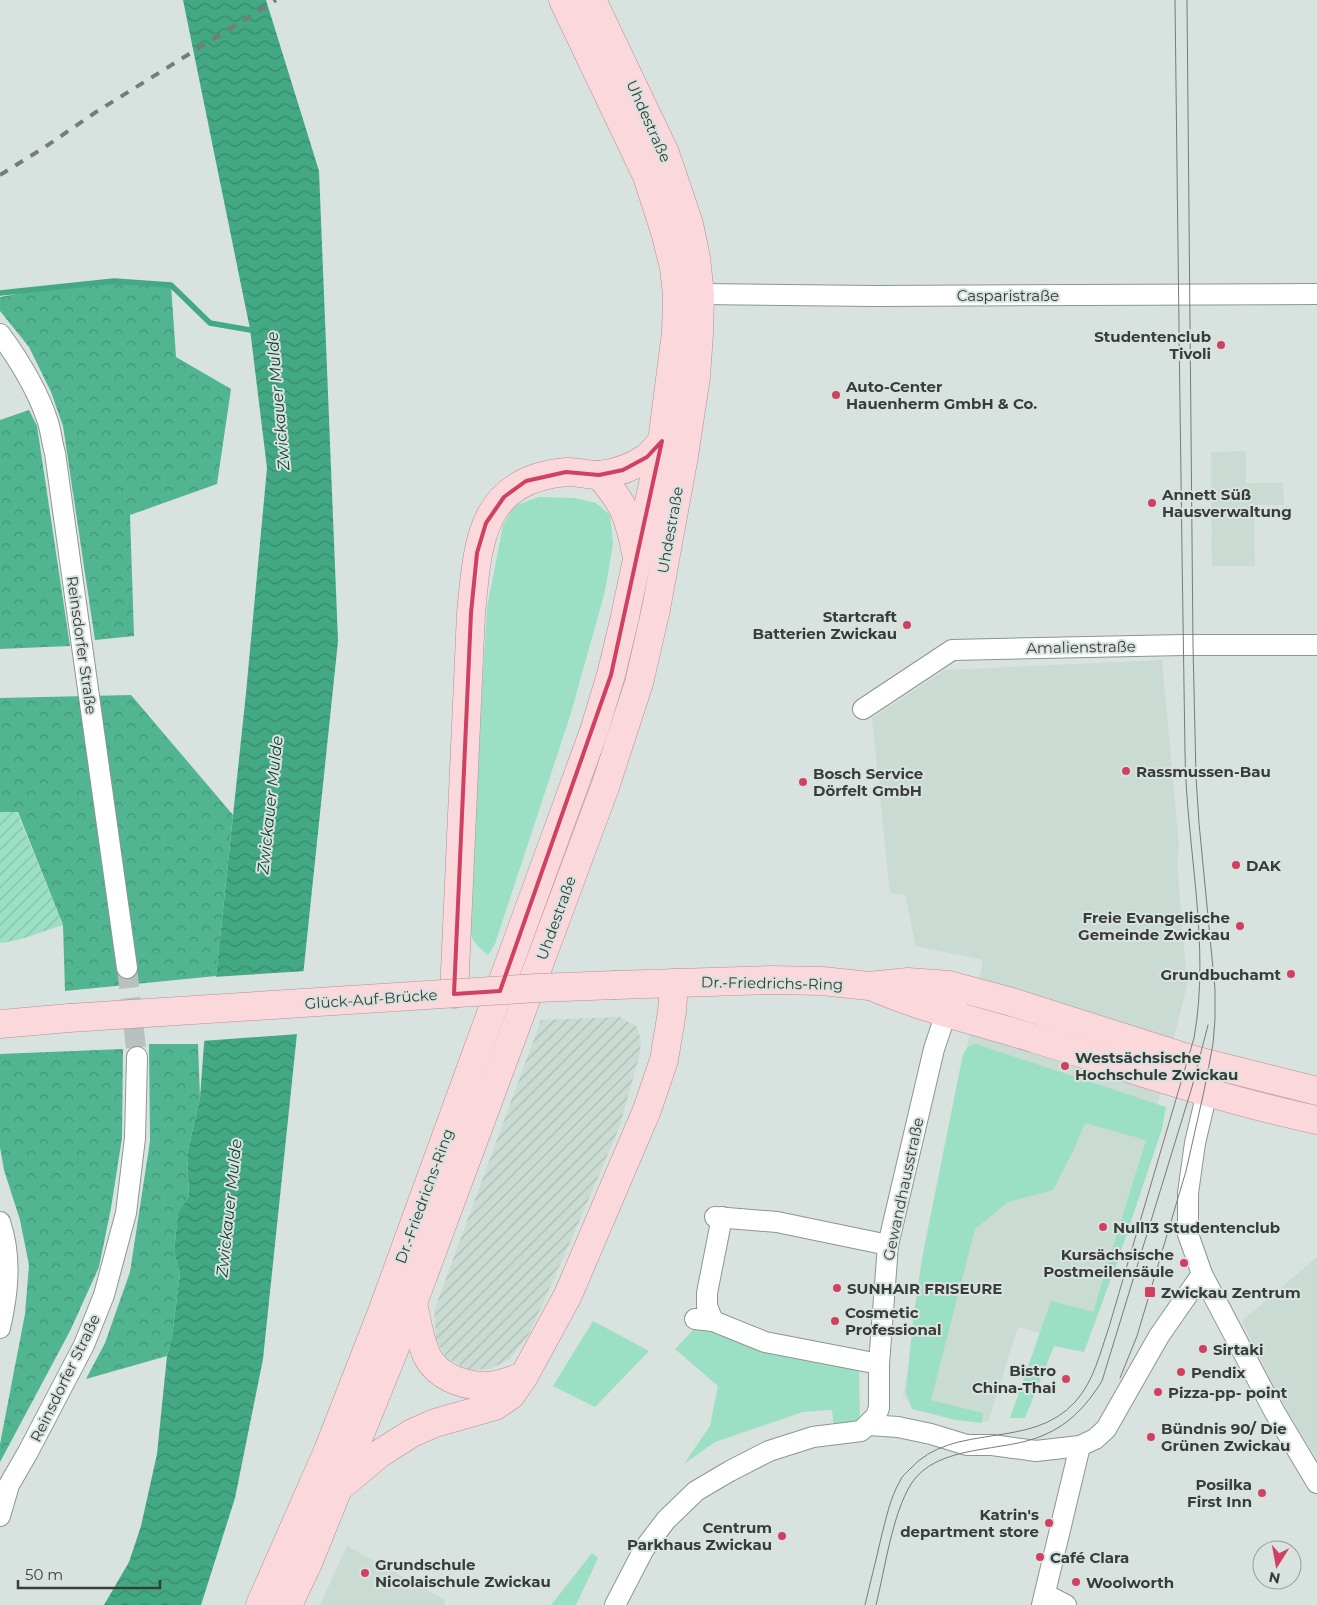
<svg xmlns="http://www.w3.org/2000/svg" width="1317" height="1605" font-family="Montserrat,sans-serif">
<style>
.built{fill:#c9dbd2}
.industrial{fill:url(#industrial-furrows)}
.green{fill:#9be0c4}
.forest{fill:url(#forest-crowns)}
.garden{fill:url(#garden-furrows)}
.water{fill:url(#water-waves)}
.pier{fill:#d8e2de}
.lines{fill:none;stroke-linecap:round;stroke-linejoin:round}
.stream{stroke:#43a884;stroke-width:5.5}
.street-tunnel{stroke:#b8c1bd;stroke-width:20;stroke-dasharray:20 10;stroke-linecap:butt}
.street-casing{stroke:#8d9691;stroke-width:22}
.primary-casing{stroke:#b49094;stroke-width:29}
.street{stroke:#fff;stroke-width:20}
.primary{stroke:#fad8dc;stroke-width:28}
.tram{stroke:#767c7a;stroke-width:1}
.rail{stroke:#767c7a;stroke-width:4;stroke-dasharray:9 9;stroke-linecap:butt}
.primary-bridge-casing{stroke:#b49094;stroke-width:29;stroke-linecap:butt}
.primary-bridge{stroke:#fad8dc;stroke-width:28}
.marked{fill:none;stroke:#d04060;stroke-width:4;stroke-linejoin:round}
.poi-dot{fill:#d04060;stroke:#d8e2de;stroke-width:2}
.labels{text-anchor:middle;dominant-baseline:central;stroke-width:4;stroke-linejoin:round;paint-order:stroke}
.street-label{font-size:15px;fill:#383c3a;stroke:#d8e2de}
.poi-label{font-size:15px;font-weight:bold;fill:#383c3a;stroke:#d8e2de;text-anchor:start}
.water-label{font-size:16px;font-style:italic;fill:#103c2d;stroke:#d8e2de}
</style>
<defs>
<pattern id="industrial-furrows" width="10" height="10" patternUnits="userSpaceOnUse" patternTransform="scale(1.25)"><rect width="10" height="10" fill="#c9dbd2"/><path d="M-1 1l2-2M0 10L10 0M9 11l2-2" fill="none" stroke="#adbdb5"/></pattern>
<pattern id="forest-crowns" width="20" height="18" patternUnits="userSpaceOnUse" patternTransform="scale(1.25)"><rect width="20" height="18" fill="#51b591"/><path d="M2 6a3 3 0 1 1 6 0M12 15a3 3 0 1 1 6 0" fill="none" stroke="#449477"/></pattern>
<pattern id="garden-furrows" width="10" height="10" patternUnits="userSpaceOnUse" patternTransform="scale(1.25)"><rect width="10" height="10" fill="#9be0c4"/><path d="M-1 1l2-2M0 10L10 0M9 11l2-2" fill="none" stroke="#86c1a9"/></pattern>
<pattern id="water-waves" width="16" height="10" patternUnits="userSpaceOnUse" patternTransform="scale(1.25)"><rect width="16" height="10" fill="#43a884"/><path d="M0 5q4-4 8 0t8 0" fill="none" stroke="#398a6d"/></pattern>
</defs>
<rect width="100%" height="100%" fill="#d8e2de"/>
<g class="built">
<path d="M1246,451V483H1283L1284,505H1254L1255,566H1212L1211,452Z"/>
<path d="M1162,660L1179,847L1177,863L1187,985L1147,1147L1082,1346L1018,1327L988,1422L918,1410L903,1396L983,960L916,946L905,895L890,893L872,718L945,670Z"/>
<path d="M1317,1257V1459L1282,1402L1242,1321Z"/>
<path d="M347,1546L445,1600L444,1605H320Z"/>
</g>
<path class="industrial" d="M620,1017L637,1027L641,1040L639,1057L619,1128L572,1238L529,1334L510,1359L490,1369L468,1370L445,1357L436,1339L434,1311L541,1020Z"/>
<g class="green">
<path d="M539,497L574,498L596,503L610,515L613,544L605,591L571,713L495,944L488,955C464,936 469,927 469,899L487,608L503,525L514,506Z"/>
<path d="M976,1044L1166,1107L1162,1129L1118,1260L1084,1352L1054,1346L1025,1418H1010L1051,1301L1093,1312L1146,1140L1085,1123L1074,1149L1053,1190L1008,1202L975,1229L931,1400L983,1413L982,1423L956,1420L912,1409L906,1393L913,1319L923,1253L963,1054L969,1046Z"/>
<path d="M593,1321L649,1351L595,1407L553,1386Z"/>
<path d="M697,1326L859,1361L860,1428L834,1429L832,1410L803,1412L715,1442L684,1464L710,1426L718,1386L675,1349Z"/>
<path d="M592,1553L598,1558L576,1605H551Z"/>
</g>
<g class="forest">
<path d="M114,281L171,285L176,357L231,389L217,484L130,515L134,636L95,640L63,426L51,392L29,347L0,311V297L39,290Z"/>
<path d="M29,410L37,426L70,646L0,649V420Z"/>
<path d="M131,695L233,815L216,976L65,991L63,925L18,812H0V698Z"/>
<path d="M149,1044H198L200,1098L187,1154L189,1198L178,1214L174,1252L180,1273L172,1336L167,1356L86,1379L105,1343L130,1272L150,1141Z"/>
<path d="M123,1049L122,1138L111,1208L99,1267L70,1331L0,1462V1444L25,1314L29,1265L20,1220L4,1170L0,1147V1054Z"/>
</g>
<path class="garden" d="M0,812H17L63,925L18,940L0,943Z"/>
<path class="water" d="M183,0H266L319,171L338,641L263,1359L235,1498L201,1605H104L129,1562L141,1526L157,1454L167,1356L172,1336L180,1273L174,1252L178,1213L189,1197L187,1154L200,1098L204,1044L216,976L246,693L267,468L250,329Z"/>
<path class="pier" d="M306,971L299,1034L202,1041L213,977Z"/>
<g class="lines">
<path class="stream" d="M0,293L114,281L171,285L210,323L256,331"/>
<path class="street-tunnel" d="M127,968L137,1057"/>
<defs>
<g id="street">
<path d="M700,294L876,296L1317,294"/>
<path d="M0,334C19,360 38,391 48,422C51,432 52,443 55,453L127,968"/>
<path d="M863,709L952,650L1183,645H1317"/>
<path d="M1207,1092L1195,1143L1188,1193V1234L1202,1274L1274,1411L1317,1483"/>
<path d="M715,1217L777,1222L888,1245"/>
<path d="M0,1222C12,1257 8,1293 0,1328"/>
<path d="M695,1319L713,1321L765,1342L879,1364"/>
<path d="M713,1321L707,1306V1293L722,1217"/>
<path d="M869,1425L898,1427L931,1434L967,1445H992L1036,1451L1080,1446L1095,1439L1106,1429L1159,1336L1202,1274"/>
<path d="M0,1516L9,1485L28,1452L84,1345L104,1295L126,1213L135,1138L137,1057"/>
<path d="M1045,1594L1066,1605"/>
<path d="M615,1605L644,1549L666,1520L696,1491L730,1471L769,1451L813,1437L861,1431L876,1416L879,1408V1364L888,1245L934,1049L946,1013L957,1005"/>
<path d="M1042,1605L1080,1446"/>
</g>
<g id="primary">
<path d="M599,475C624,503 629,517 636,553"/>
<path d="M616,985L771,980L822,981L869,986L908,982L949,985L1008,1001L1194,1060L1317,1091"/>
<path d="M873,987C926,1010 981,1022 1036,1039C1129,1068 1222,1100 1317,1120"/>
<path d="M454,994L471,613C478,544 479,480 566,472C577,471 589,476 600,475C616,473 633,467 646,458C652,454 657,446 662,441"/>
<path d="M0,1024L69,1018"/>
<path d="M413,1303C417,1320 419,1339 427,1356C437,1376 461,1385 483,1386C497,1387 511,1380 524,1376"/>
<path d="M341,1486L379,1454L412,1433L435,1423L495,1406L511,1395L524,1376L568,1295L647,1110L664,1060L672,1012L674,983"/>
<path d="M260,1605L327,1453L382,1312L594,731L611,675L624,621L662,441L676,333L677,295L674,268L666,235L647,176L563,0"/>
<path d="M288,1605L308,1563L413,1303L605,787L639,683L656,609L684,456L696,377L699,334L700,294L696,258L689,224L665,153L592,0"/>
</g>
</defs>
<use href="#street" class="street-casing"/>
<use href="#primary" class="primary-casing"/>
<use href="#street" class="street"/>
<use href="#primary" class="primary"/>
<g class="tram">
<path d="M1120,1378L1137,1336L1186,1171L1204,1091L1213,1044L1215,1019V989L1199,823L1196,777L1193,645L1187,0"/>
<path d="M865,1605C870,1583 876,1561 881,1538C886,1519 890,1498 900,1481C902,1476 906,1473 910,1469C953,1421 1031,1451 1075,1402C1094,1381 1100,1353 1109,1327L1194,1038C1211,943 1186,847 1185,752C1181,501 1178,251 1175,0"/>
<path d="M876,1605C885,1569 892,1515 911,1484C937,1443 1005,1453 1044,1435C1070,1424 1087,1405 1102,1381L1192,1087L1208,1025"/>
</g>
<path class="rail" d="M0,175L45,147L96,112L276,0"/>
<defs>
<path id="primary-bridge" d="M69,1018L537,988L616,985"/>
</defs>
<use href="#primary-bridge" class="primary-bridge-casing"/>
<use href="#primary-bridge" class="primary-bridge"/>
</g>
<path class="marked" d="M662,441L611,675L500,991L454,994L471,613L477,553L486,523L504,497L526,481L566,472L599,475L623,470L647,457Z"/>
<g class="poi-dot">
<circle cx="1221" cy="345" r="5"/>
<circle cx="836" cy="395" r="5"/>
<circle cx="1152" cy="503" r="5"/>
<circle cx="907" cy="625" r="5"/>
<circle cx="1126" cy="771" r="5"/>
<circle cx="803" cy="782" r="5"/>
<circle cx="1236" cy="865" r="5"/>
<circle cx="1240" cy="926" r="5"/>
<circle cx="1291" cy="974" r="5"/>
<circle cx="1065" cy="1066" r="5"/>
<circle cx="1103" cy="1227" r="5"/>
<circle cx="1184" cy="1263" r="5"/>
<circle cx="837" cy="1288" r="5"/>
<rect x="1144" y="1286" width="12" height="12" rx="2.5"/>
<circle cx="835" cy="1321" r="5"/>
<circle cx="1203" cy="1349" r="5"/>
<circle cx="1181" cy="1372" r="5"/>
<circle cx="1066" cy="1379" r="5"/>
<circle cx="1158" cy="1392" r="5"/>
<circle cx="1151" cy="1437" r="5"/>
<circle cx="1262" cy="1493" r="5"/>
<circle cx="1049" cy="1523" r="5"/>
<circle cx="782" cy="1536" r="5"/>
<circle cx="1040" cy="1557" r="5"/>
<circle cx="365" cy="1573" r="5"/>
<circle cx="1076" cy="1582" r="5"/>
</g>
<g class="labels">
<g class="street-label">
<text transform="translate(649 121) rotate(66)">Uhdestraße</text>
<text x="1008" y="295">Casparistraße</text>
<text transform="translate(670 530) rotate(-80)">Uhdestraße</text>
<text transform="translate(82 645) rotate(82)">Reinsdorfer Straße</text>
<text transform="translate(1081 647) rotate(-1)">Amalienstraße</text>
<text transform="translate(556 918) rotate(-70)">Uhdestraße</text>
<text transform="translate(772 983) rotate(1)">Dr.-Friedrichs-Ring</text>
<text transform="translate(371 999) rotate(-4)">Glück-Auf-Brücke</text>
<text transform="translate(903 1189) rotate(-78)">Gewandhausstraße</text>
<text transform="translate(424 1196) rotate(-70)">Dr.-Friedrichs-Ring</text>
<text transform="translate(65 1378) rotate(-64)">Reinsdorfer Straße</text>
</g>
<g class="poi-label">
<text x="1211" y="336" text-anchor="end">Studentenclub<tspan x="1211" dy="17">Tivoli</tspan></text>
<text x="846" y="386">Auto-Center<tspan x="846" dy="17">Hauenherm GmbH &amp; Co.</tspan></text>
<text x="1162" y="494">Annett Süß<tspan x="1162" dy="17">Hausverwaltung</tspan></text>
<text x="897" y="616" text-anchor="end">Startcraft<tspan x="897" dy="17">Batterien Zwickau</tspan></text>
<text x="1136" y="771">Rassmussen-Bau</text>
<text x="813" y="773">Bosch Service<tspan x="813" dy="17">Dörfelt GmbH</tspan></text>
<text x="1246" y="865">DAK</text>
<text x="1230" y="917" text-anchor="end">Freie Evangelische<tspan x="1230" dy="17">Gemeinde Zwickau</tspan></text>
<text x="1281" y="974" text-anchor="end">Grundbuchamt</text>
<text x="1075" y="1057">Westsächsische<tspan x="1075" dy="17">Hochschule Zwickau</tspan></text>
<text x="1113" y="1227">Null13 Studentenclub</text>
<text x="1174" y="1254" text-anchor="end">Kursächsische<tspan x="1174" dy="17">Postmeilensäule</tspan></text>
<text x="847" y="1288">SUNHAIR FRISEURE</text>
<text x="1161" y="1292">Zwickau Zentrum</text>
<text x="845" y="1312">Cosmetic<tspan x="845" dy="17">Professional</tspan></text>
<text x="1213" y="1349">Sirtaki</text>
<text x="1056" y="1370" text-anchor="end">Bistro<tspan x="1056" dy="17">China-Thai</tspan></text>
<text x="1191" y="1372">Pendix</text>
<text x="1168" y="1392">Pizza-pp- point</text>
<text x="1161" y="1428">Bündnis 90/ Die<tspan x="1161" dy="17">Grünen Zwickau</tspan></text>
<text x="1252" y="1484" text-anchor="end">Posilka<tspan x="1252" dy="17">First Inn</tspan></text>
<text x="1039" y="1514" text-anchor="end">Katrin's<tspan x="1039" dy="17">department store</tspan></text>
<text x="772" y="1527" text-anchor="end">Centrum<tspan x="772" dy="17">Parkhaus Zwickau</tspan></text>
<text x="1050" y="1557">Café Clara</text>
<text x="375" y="1564">Grundschule<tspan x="375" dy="17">Nicolaischule Zwickau</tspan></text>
<text x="1086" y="1582">Woolworth</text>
</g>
<g class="water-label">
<text transform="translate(278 401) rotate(-95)">Zwickauer Mulde</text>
<text transform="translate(270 805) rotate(-84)">Zwickauer Mulde</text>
<text transform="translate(229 1208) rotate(-84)">Zwickauer Mulde</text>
</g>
</g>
<g transform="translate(1277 1565) rotate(191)"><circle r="24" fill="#d8e2de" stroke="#98a09c"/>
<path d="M0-4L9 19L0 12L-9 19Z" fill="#d04060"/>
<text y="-8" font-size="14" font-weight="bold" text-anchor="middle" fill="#383c3a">N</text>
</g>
<path d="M18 1580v8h142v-8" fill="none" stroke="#383c3a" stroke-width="2.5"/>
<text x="25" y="1580" font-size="15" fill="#383c3a" stroke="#d8e2de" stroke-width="4" paint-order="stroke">50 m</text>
</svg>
